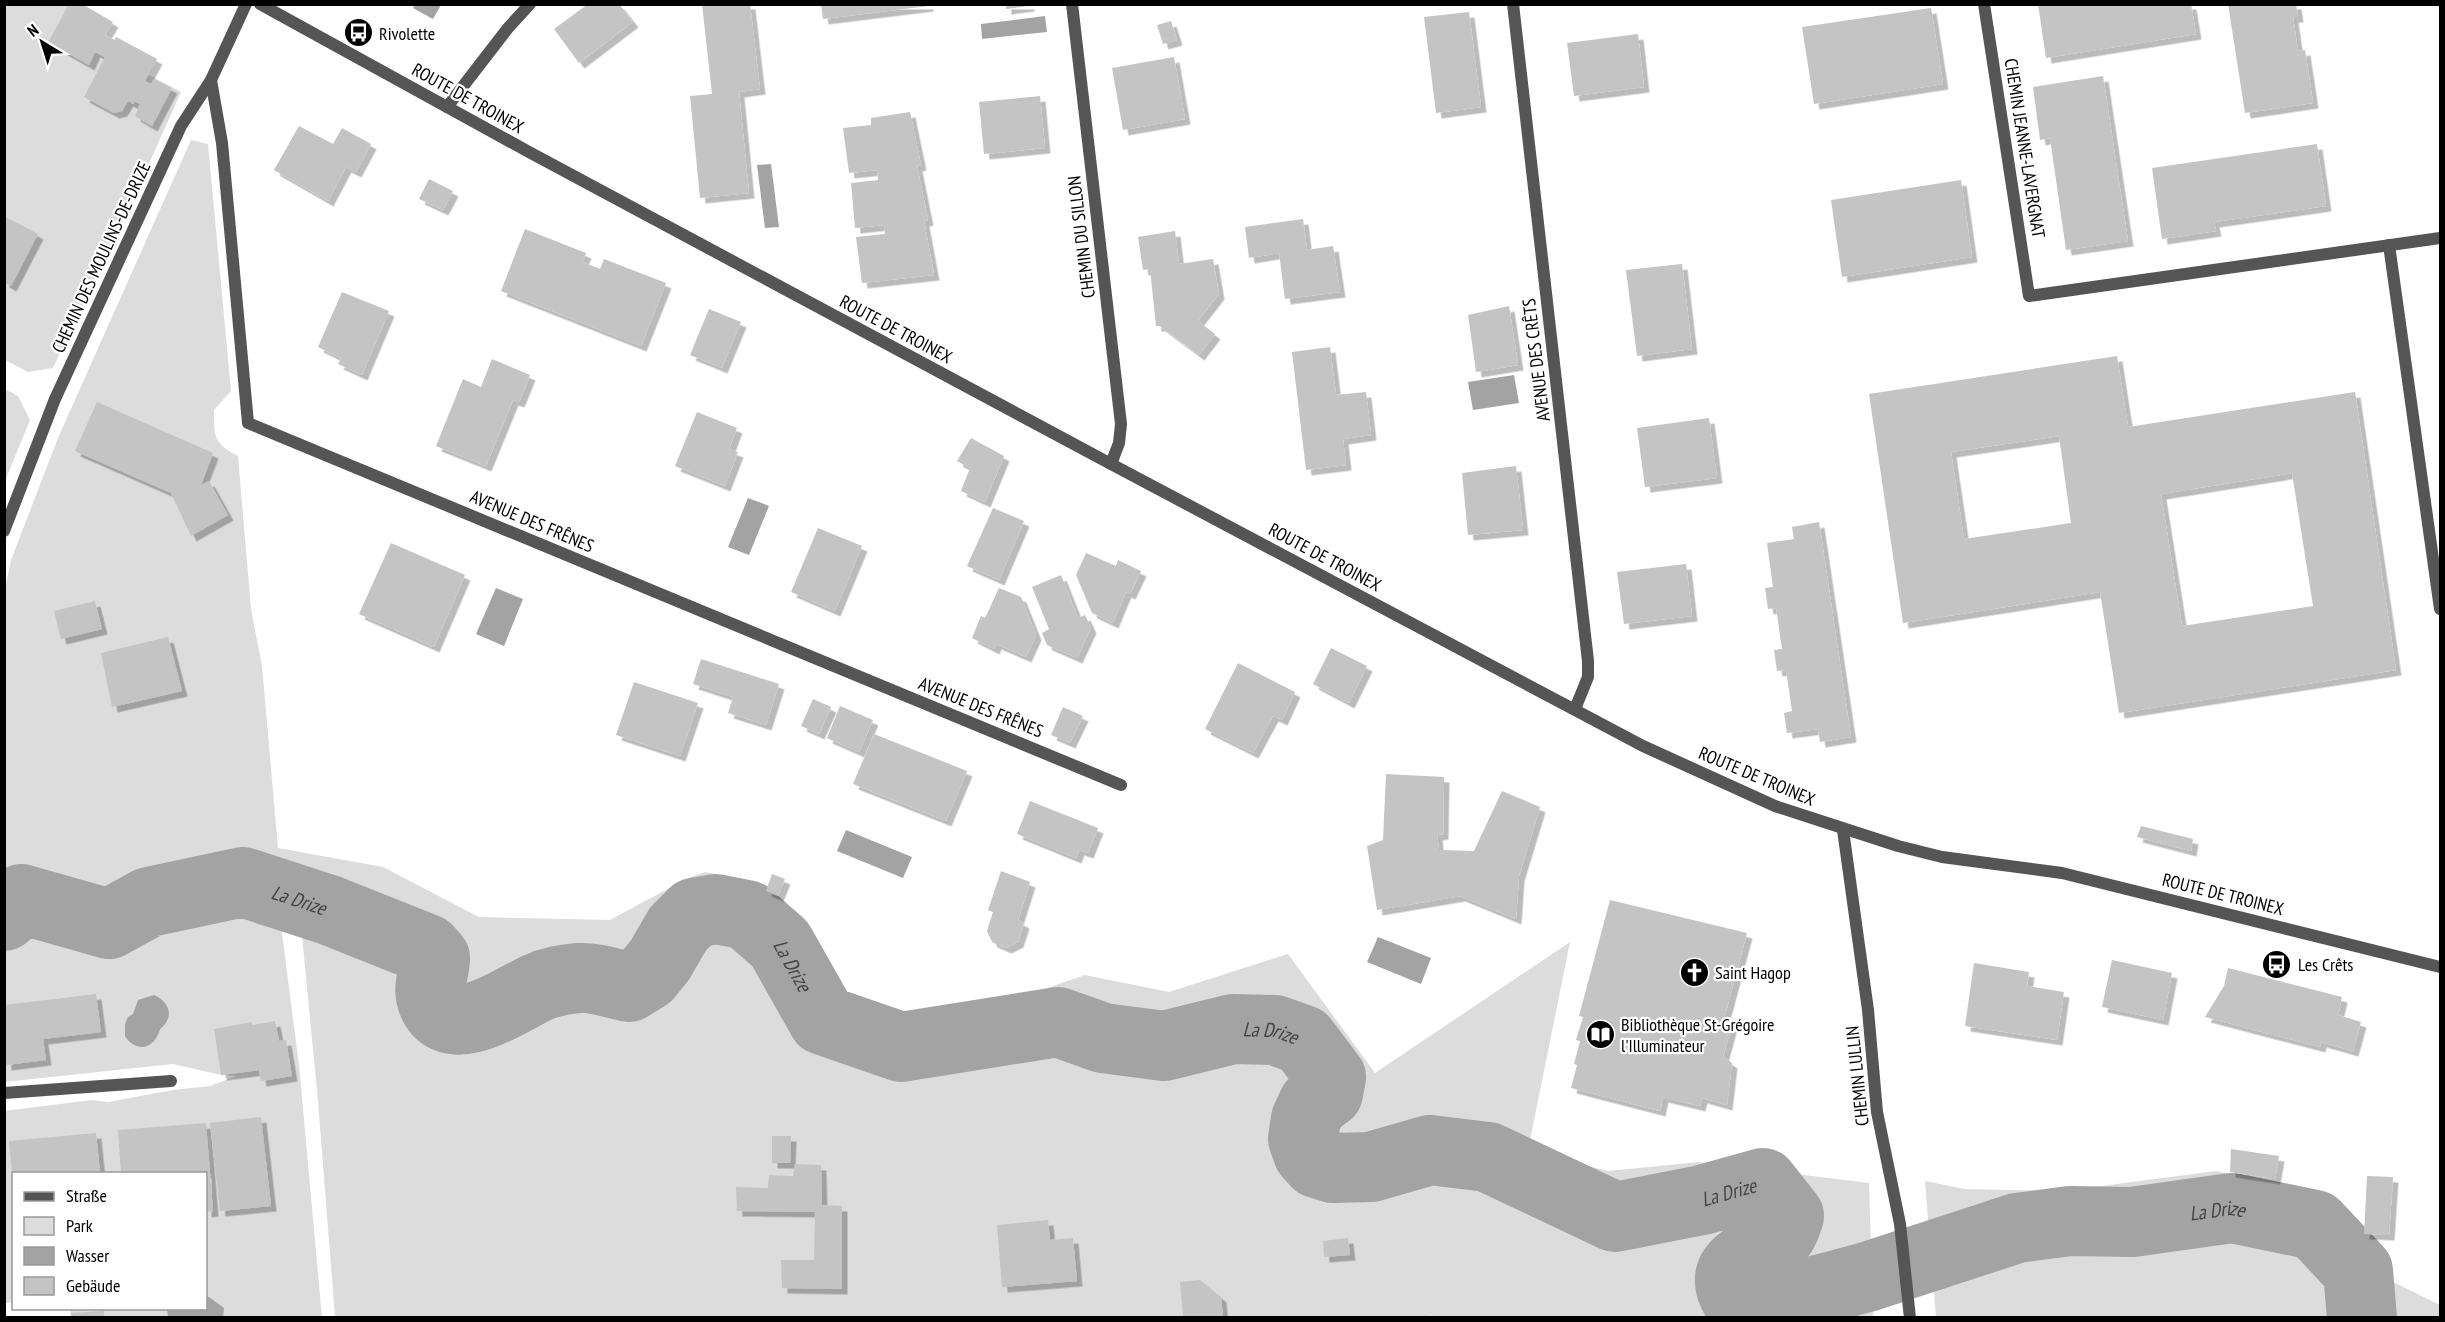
<svg xmlns="http://www.w3.org/2000/svg" width="2445" height="1322" font-family="'PT Sans Narrow',sans-serif">
<style>
.green{fill:#dcdcdc}
.water{fill:#a3a3a3}
.lines{fill:none;stroke-linecap:round;stroke-linejoin:round}
.river{stroke:#a3a3a3;stroke-width:70}
.building{fill:#c4c4c4;fill-rule:evenodd;filter:url(#shadow)}
.service{stroke:#555;stroke-width:12}
.minor{stroke:#555;stroke-width:12}
.tertiary{stroke:#555;stroke-width:12}
.labels{text-anchor:middle;dominant-baseline:central;stroke-width:4.5;stroke-linejoin:round;paint-order:stroke}
.poi-label{font-size:18px;fill:#000;stroke:#fff;text-anchor:start}
.street-label{font-size:18px;fill:#000;stroke:#fff}
.water-label{font-size:20px;font-style:italic;fill:#444;stroke:#fff}
</style>
<defs>
<filter id="shadow"><feDropShadow dx="5.5" dy="5.5" stdDeviation="0" flood-color="#0004"/></filter>
</defs>
<rect width="100%" height="100%" fill="#fff"/>
<g class="green">
<path d="M4,5H69L48,42L88,64L95,52L106,57L116,37L157,59L149,75L181,92L134,197L53,368L28,372L5,360Z"/>
<path d="M191,140L208,144L231,391L214,410C214,436 213,443 238,456L251,609L262,666L278,848L383,867L479,917L610,920L688,878L705,872L726,876L751,885L815,985L905,1031L943,1024L1085,975L1169,992L1288,954L1375,1073L1570,942L1530,1140L1542,1155L1608,1171L1699,1162L1869,1183L1873,1317L1432,1318L1431,1313V1318L335,1317L318,1101L300,915L279,910L299,1065L322,1317H71L70,1309L206,1308V1174H14L13,1302L5,1303L4,1111L92,1100L108,1102L173,1090L210,1086L237,1076L221,1075L173,1064L4,1082L5,589L11,560L58,438Z"/>
<path d="M5,389L18,396L30,420L5,481Z"/>
<path d="M2216,1171L2284,1187L2331,1215L2385,1278L2440,1305V1317H1936L1925,1181L1965,1189L2063,1191Z"/>
</g>
<g class="water">
<path d="M415,5V4L441,5L433,19L413,8Z"/>
<path d="M1045,16L1047,32L982,39L981,24Z"/>
<path d="M771,164L779,227L765,228L757,165Z"/>
<path d="M1514,375L1519,403L1473,410L1468,382Z"/>
<path d="M748,498L769,506L749,555L728,547Z"/>
<path d="M496,588L523,599L504,646L476,634Z"/>
<path d="M846,830L912,857L903,878L837,851Z"/>
<path d="M1378,937L1431,958L1421,984L1367,962Z"/>
<path d="M154,995C166,1000 174,1012 165,1024C161,1029 161,1027 159,1032C153,1049 136,1053 125,1036V1024L128,1017L133,1014L138,1000Z"/>
<path d="M206,1297H209L224,1308L223,1317H168L167,1309L206,1308Z"/>
</g>
<g class="lines">
<path class="river" id="s1" d="M4,916L21,899L109,924L149,902L243,882L329,910L427,949L435,958C435,973 426,988 433,1003C451,1044 513,998 539,987C550,982 567,979 579,978C595,977 614,984 629,987L647,976L660,960L678,929L694,913L716,909L747,915L780,944L823,1020L901,1047L1058,1022L1103,1038L1164,1046L1233,1029L1275,1030L1303,1040L1331,1077L1328,1093L1313,1104L1306,1119L1303,1139L1308,1153L1317,1163L1333,1168L1371,1167L1430,1150L1488,1157L1615,1217L1702,1200L1763,1183L1789,1216C1787,1222 1784,1232 1779,1237C1760,1255 1713,1261 1736,1299L1752,1303L1773,1302L1867,1277L2017,1228L2070,1221L2132,1222L2232,1208L2315,1225L2358,1271L2362,1318"/>
</g>
<g class="building">
<path d="M69,4H82L113,22L105,35L115,40L116,37L157,59L145,81L151,84L154,79L172,88L152,126L135,116L140,104L134,101L133,104L128,101L122,111L114,113L84,97L105,57L95,52L89,65L48,42Z"/>
<path d="M588,4H619L633,22L579,63L554,29Z"/>
<path d="M702,4H750L760,89L739,92L749,193L700,198L690,96L712,94Z"/>
<path d="M821,4H928V6L823,19Z"/>
<path d="M1006,4H1029V6L1006,9Z"/>
<path d="M2038,4H2191L2196,34L2046,58Z"/>
<path d="M2228,4H2296L2298,17H2293L2298,51L2305,50L2313,103L2245,113Z"/>
<path d="M1931,8L1943,84L1814,104L1802,27Z"/>
<path d="M1469,12L1481,107L1436,113L1424,17Z"/>
<path d="M1171,21L1177,40L1163,44L1157,25Z"/>
<path d="M1638,34L1644,87L1574,96L1567,43Z"/>
<path d="M1174,57L1185,119L1123,130L1112,68Z"/>
<path d="M2103,76L2128,241L2066,250L2050,138L2040,140L2033,87Z"/>
<path d="M1040,96L1045,148L984,154L979,102Z"/>
<path d="M910,112L921,165L917,166L928,220L924,221L934,275L862,283L856,237L885,234L884,225L855,228L851,183L878,180L877,170L849,173L843,128L871,125V118Z"/>
<path d="M299,126L333,144L342,128L371,144L356,172L346,167L328,201L274,170Z"/>
<path d="M2317,144L2326,206L2214,222L2216,231L2162,239L2152,168Z"/>
<path d="M429,179L453,191L443,210L419,199Z"/>
<path d="M1961,180L1972,257L1842,277L1831,200Z"/>
<path d="M4,216L38,234L11,286L4,282Z"/>
<path d="M1303,219L1307,250L1333,246L1340,292L1285,299L1279,253L1249,258L1245,227Z"/>
<path d="M525,229L586,253L582,262L600,269L604,259L666,283L641,346L501,291Z"/>
<path d="M1175,231L1179,264L1213,259L1219,294L1198,321L1215,334L1199,355L1160,326H1156L1150,269L1143,270L1138,237Z"/>
<path d="M1682,264L1692,349L1637,356L1626,270Z"/>
<path d="M342,292L389,311L362,375L338,364L341,358L318,347Z"/>
<path d="M1509,306L1518,365L1476,372L1468,315Z"/>
<path d="M709,309L741,322L722,368L690,355Z"/>
<path d="M1330,347L1336,395L1366,392L1371,435L1343,439L1346,465L1306,470L1292,352Z"/>
<path d="M2117,356L2128,427L2355,392L2396,670L2119,713L2100,592L1903,623L1869,394ZM2059,436L2071,523L1964,539L1951,452ZM2292,473L2313,606L2182,626L2161,494Z"/>
<path d="M492,359L530,375L519,402L513,400L486,466L436,446L463,379L481,387Z"/>
<path d="M97,402L213,453L201,485L209,481L228,515L191,536L171,493L75,451Z"/>
<path d="M697,412L737,428L729,449L738,452L725,486L675,466Z"/>
<path d="M1709,418L1717,478L1645,487L1637,428Z"/>
<path d="M971,438L1004,456L985,502L961,491L970,468L957,461Z"/>
<path d="M1516,466L1523,530L1468,535L1462,473Z"/>
<path d="M993,508L1024,521L999,580L967,566Z"/>
<path d="M1819,522L1851,737L1820,742L1818,729L1787,733L1784,713L1792,711L1786,670L1777,671L1774,650L1782,649L1776,608L1768,609L1765,588L1773,587L1767,543L1794,539L1792,527Z"/>
<path d="M818,528L862,546L835,611L791,592Z"/>
<path d="M391,543L465,575L434,647L359,614Z"/>
<path d="M1086,553L1116,566L1118,560L1141,571L1130,594L1126,592L1113,623L1092,613L1076,575Z"/>
<path d="M1686,564L1692,616L1624,624L1617,572Z"/>
<path d="M1061,575L1078,618L1085,615L1091,628L1077,658L1047,645L1042,633L1049,629L1032,587Z"/>
<path d="M999,588L1021,597L1036,635L1026,657L996,644L994,649L972,638L981,616L985,618Z"/>
<path d="M95,601L102,629L61,639L54,611Z"/>
<path d="M168,637L182,691L112,707L101,653Z"/>
<path d="M1331,648L1367,666L1349,703L1313,684Z"/>
<path d="M701,659L779,684L766,725L728,713L733,697L693,684Z"/>
<path d="M1238,663L1295,692L1282,720L1273,716L1253,753L1205,729Z"/>
<path d="M634,682L698,703L680,756L616,735Z"/>
<path d="M813,699L831,707L819,734L801,726Z"/>
<path d="M840,706L873,720L859,752L827,738Z"/>
<path d="M1063,707L1083,716L1070,743L1051,735Z"/>
<path d="M874,734L967,771L946,821L853,784Z"/>
<path d="M1386,774L1444,777L1443,834L1437,835L1439,850L1474,851L1502,791L1540,807L1519,876L1516,919L1460,896L1377,910L1367,846L1383,840Z"/>
<path d="M1030,801L1098,828L1088,853L1079,850L1076,858L1017,834Z"/>
<path d="M2141,826L2193,839L2191,851L2137,837Z"/>
<path d="M1001,871L1030,882L1018,920L1024,923L1018,942L1006,948L992,942L987,931L993,912L988,910Z"/>
<path d="M772,874L785,879L778,896L766,891Z"/>
<path d="M1610,900L1747,933L1724,1019L1733,1021L1723,1057L1732,1063L1727,1105L1702,1098L1700,1106L1663,1097L1660,1111L1571,1088L1577,1065L1574,1064L1580,1041L1576,1040L1583,1017L1579,1016Z"/>
<path d="M2112,960L2172,973L2163,1020L2102,1007Z"/>
<path d="M1974,963L2029,972L2027,986L2064,992L2057,1040L1965,1026Z"/>
<path d="M2228,968L2342,997L2338,1015L2361,1022L2353,1051L2321,1042L2320,1047L2205,1017L2224,986Z"/>
<path d="M96,994L101,1032L43,1039L46,1060L6,1065L4,1005Z"/>
<path d="M275,1021L279,1041L286,1040L292,1076L261,1081L259,1070L221,1075L214,1029L252,1022V1025Z"/>
<path d="M261,1117L271,1206L220,1211L210,1123Z"/>
<path d="M206,1123L213,1211L206,1212V1173H121L118,1130Z"/>
<path d="M96,1133L100,1173H12L9,1141Z"/>
<path d="M772,1136H791L790,1163H772Z"/>
<path d="M2231,1149L2279,1156L2275,1179L2230,1172Z"/>
<path d="M795,1164L821,1165L822,1205L842,1206V1289L782,1288L781,1260H814L815,1212L737,1211L736,1187L768,1188L769,1175L793,1176Z"/>
<path d="M2367,1176L2393,1177L2389,1235L2364,1234Z"/>
<path d="M1048,1220L1050,1240L1073,1238L1077,1281L1002,1287L997,1225Z"/>
<path d="M1348,1238L1350,1255L1324,1257L1323,1241Z"/>
<path d="M1200,1280L1221,1297L1223,1317H1183L1180,1282Z"/>
<path d="M104,1311V1317H71V1313Z"/>
</g>
<g class="lines">
<path class="service" d="M4,1093L171,1081"/>
<g class="minor">
<path d="M1072,4L1121,424L1119,443L1111,464"/>
<path d="M1513,4L1588,661V677L1575,709"/>
<path d="M1984,4L2029,296L2440,238"/>
<path d="M211,80L222,143L248,423L1121,785"/>
<path d="M447,107L508,28L530,4"/>
<path d="M2389,245L2440,609"/>
<path d="M4,531L55,399L181,126L211,80L246,4"/>
<path d="M1843,830L1868,1010L1877,1112L1900,1224L1910,1318"/>
</g>
<path class="tertiary" d="M260,4L529,152L1111,464L1643,746L1775,806L1898,846L1942,857L2062,873L2440,967"/>
</g>
<defs>
<symbol id="bus-disc" viewBox="-11 -11 22 22"><circle r="9.5" fill="#000" stroke="#fff"/><path d="M-5-6H5V4H4V6H2V4H-2V6H-4V4H-5ZM-3.5-4V0h7V-4ZM-3.5 1.2v1.5H-2V1.2ZM2 1.2v1.5H3.5V1.2Z" fill="#fff"/></symbol>
<symbol id="church-disc" viewBox="-11 -11 22 22"><circle r="9.5" fill="#000" stroke="#fff"/><path d="M-1.2-6h2.4v3.5h3.3v2.4h-3.3V6h-2.4V-.1h-3.3v-2.4h3.3Z" fill="#fff"/></symbol>
<symbol id="library-disc" viewBox="-11 -11 22 22"><circle r="9.5" fill="#000" stroke="#fff"/><path d="M-6-4Q-3-5.5-.7-3.5V5Q-3 3-6 4ZM6-4Q3-5.5 .7-3.5V5Q3 3 6 4Z" fill="#fff"/></symbol>
</defs>
<g fill-rule="evenodd">
<use href="#bus-disc" x="342" y="16" width="33" height="33"/>
<use href="#bus-disc" x="2260" y="948" width="33" height="33"/>
<use href="#church-disc" x="1678" y="956" width="33" height="33"/>
<use href="#library-disc" x="1584" y="1018" width="33" height="33"/>
</g>
<g class="labels">
<g class="poi-label">
<text x="379" y="33">Rivolette</text>
<text x="2298" y="964">Les Crêts</text>
<text x="1715" y="972">Saint Hagop</text>
<text x="1621" y="1024">Bibliothèque St-Grégoire<tspan x="1621" dy="21">l'Illuminateur</tspan></text>
</g>
<g class="street-label">
<text transform="translate(468 98) rotate(29)">ROUTE DE TROINEX</text>
<text transform="translate(2025 148) rotate(81)">CHEMIN JEANNE-LAVERGNAT</text>
<text transform="translate(1081 237) rotate(-97)">CHEMIN DU SILLON</text>
<text transform="translate(101 257) rotate(-65)">CHEMIN DES MOULINS-DE-DRIZE</text>
<text transform="translate(896 329) rotate(28)">ROUTE DE TROINEX</text>
<text transform="translate(1536 360) rotate(-97)">AVENUE DES CRÊTS</text>
<text transform="translate(532 521) rotate(23)">AVENUE DES FRÊNES</text>
<text transform="translate(1325 557) rotate(28)">ROUTE DE TROINEX</text>
<text transform="translate(981 707) rotate(22)">AVENUE DES FRÊNES</text>
<text transform="translate(1757 776) rotate(23)">ROUTE DE TROINEX</text>
<text transform="translate(2223 894) rotate(14)">ROUTE DE TROINEX</text>
<text transform="translate(1857 1076) rotate(-96)">CHEMIN LULLIN</text>
</g>
<g class="water-label">
<text stroke="none"><textPath href="#s1" startOffset="316">La Drize</textPath></text>
<text stroke="none"><textPath href="#s1" startOffset="946">La Drize</textPath></text>
<text stroke="none"><textPath href="#s1" startOffset="1468">La Drize</textPath></text>
<text stroke="none"><textPath href="#s1" startOffset="2080">La Drize</textPath></text>
<text stroke="none"><textPath href="#s1" startOffset="2763">La Drize</textPath></text>
</g>
</g>
<rect width="2445" height="1322" fill="none" stroke="#000000" stroke-width="12"/>
<rect x="12" y="1172" width="195" height="138" fill="#ffffff" stroke="#999999" stroke-width="1.5"/>
<rect x="24" y="1192" width="30" height="9" fill="#555555" stroke="#999999" stroke-width="1.5"/>
<text x="66" y="1202" font-size="18" fill="#000000">Straße</text>
<rect x="24" y="1217" width="30" height="18" fill="#dcdcdc" stroke="#999999" stroke-width="1.5"/>
<text x="66" y="1232" font-size="18" fill="#000000">Park</text>
<rect x="24" y="1247" width="30" height="18" fill="#a3a3a3" stroke="#999999" stroke-width="1.5"/>
<text x="66" y="1262" font-size="18" fill="#000000">Wasser</text>
<rect x="24" y="1277" width="30" height="18" fill="#c4c4c4" stroke="#999999" stroke-width="1.5"/>
<text x="66" y="1292" font-size="18" fill="#000000">Gebäude</text>
<g transform="translate(42 42) rotate(322)" stroke="#ffffff" stroke-width="4.5" paint-order="stroke">
<path d="M0-4.5L10 22L0 15L-10 22Z" fill="#000000"/>
<text y="-9" font-size="16" font-weight="bold" text-anchor="middle" fill="#000000">N</text>
</g>
</svg>
